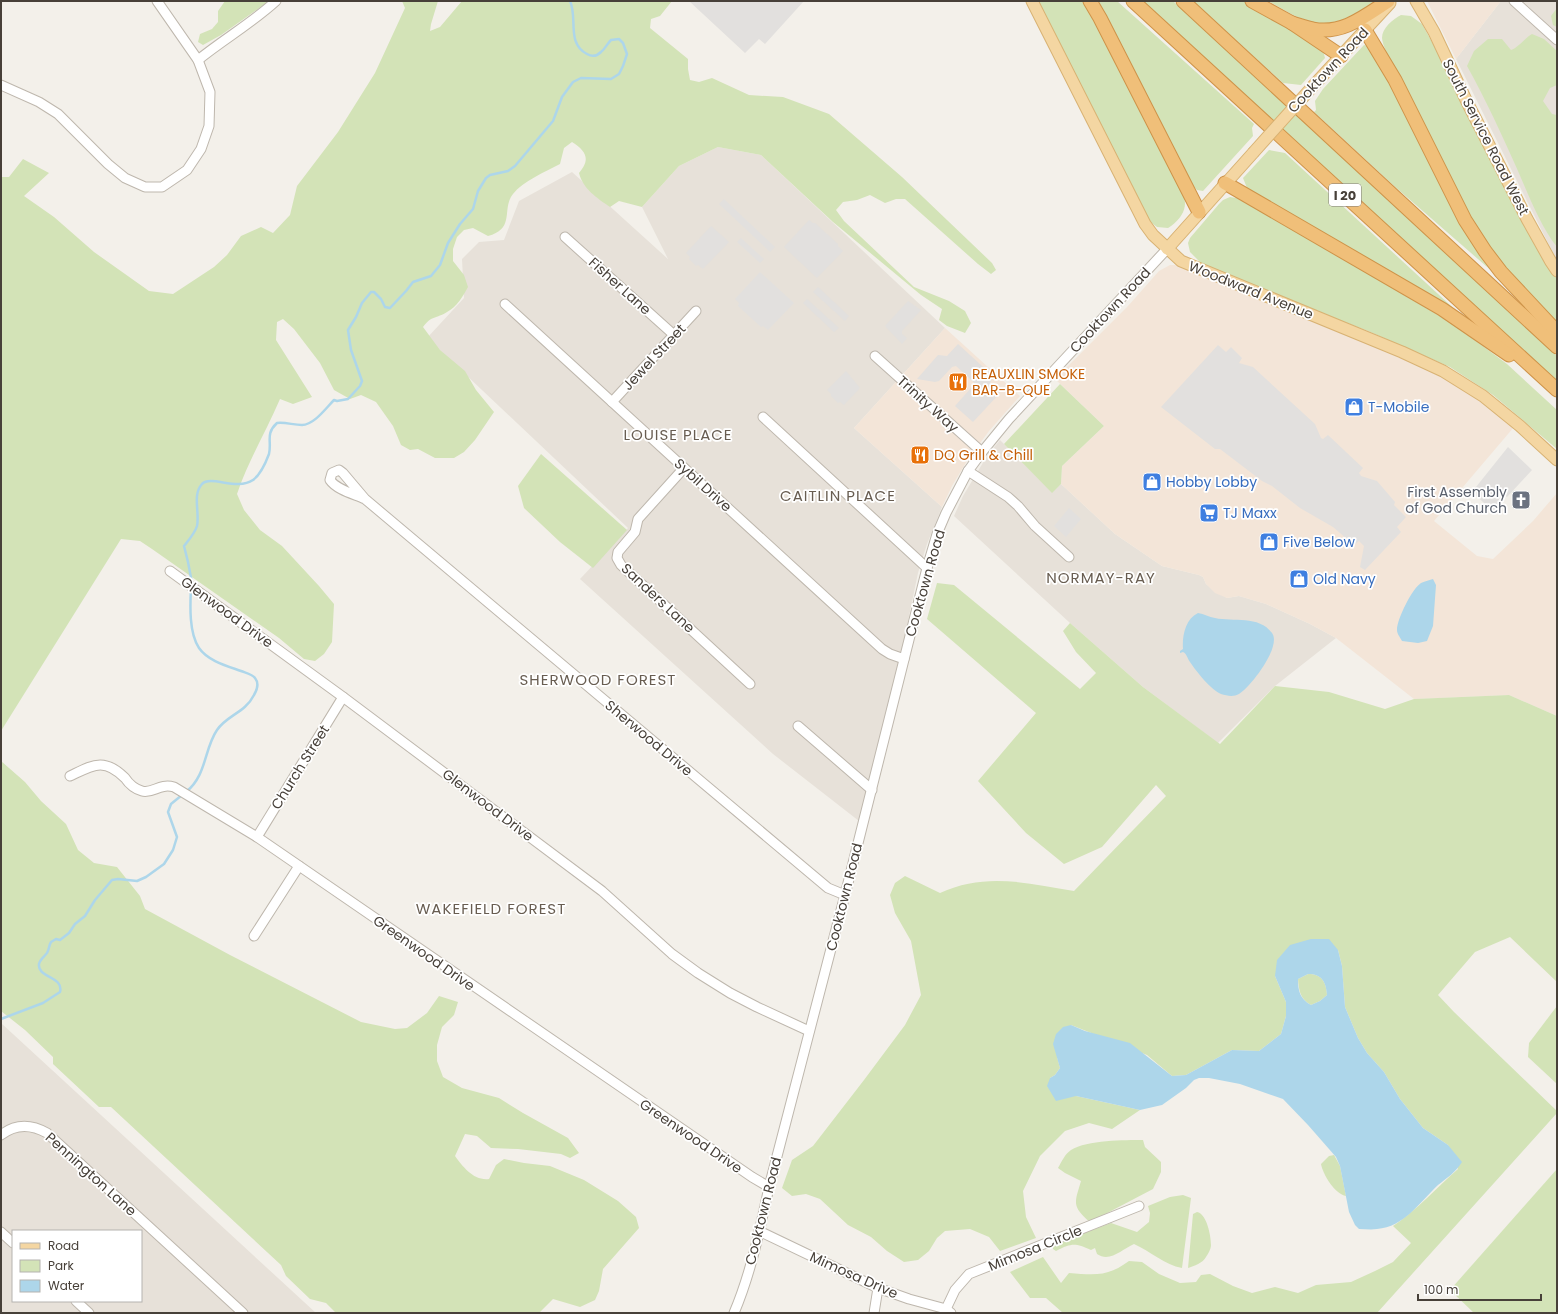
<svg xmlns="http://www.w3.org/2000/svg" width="1558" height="1314" font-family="Poppins,sans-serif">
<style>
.residential{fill:#e7e1d9;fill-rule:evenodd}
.commercial{fill:#f3e5d8}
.green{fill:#d3e3b7}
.parking{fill:#e2e0de}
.water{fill:#add6ea;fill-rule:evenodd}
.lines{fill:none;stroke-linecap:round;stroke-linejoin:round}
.stream{stroke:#add6ea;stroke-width:2.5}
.minor-casing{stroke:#beb7ad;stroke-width:11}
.major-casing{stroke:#d8b273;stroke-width:13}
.highway-casing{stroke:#ce9349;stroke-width:15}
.minor{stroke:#fff;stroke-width:9}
.major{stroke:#f4d6a2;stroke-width:11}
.highway{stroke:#f0bf79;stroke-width:13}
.major-bridge-casing{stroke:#d8b273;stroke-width:13;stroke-linecap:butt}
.major-bridge{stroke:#f4d6a2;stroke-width:11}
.labels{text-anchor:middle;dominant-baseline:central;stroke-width:3.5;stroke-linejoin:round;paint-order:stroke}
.shield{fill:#fff;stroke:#7e7974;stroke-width:1}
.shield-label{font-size:13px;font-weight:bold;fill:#474039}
.street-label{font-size:14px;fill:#474039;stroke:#fff}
.food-label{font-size:14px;fill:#c56008;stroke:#fff;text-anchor:start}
.shop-label{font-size:14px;fill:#366cbe;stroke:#fff;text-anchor:start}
.worship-label{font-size:14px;fill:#5b616d;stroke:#fff;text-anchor:end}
.neighbourhood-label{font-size:15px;letter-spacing:1px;fill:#685d51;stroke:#fff}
</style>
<rect width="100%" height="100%" fill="#f3f0ea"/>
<g class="residential">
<path d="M1501,1H1557V261L1456,59Z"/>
<path d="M718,147L761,155L945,328L854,428L942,507L927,544L918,573L898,669L859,821L773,754L580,579L628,528L427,338L464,298L462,259L479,242L504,240L519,201L572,172L668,259L642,207L679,166Z"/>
<path d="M1000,440L1052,492L1061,484L1115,534L1162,566L1199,575L1203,577L1206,584L1227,598L1239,596L1266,604L1310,624L1336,638L1275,686L1218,743L1143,687L1070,623L954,516L963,496L987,456Z"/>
<path d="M1,1023L316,1313H1ZM13,1231H141V1301H13Z"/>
</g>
<g class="commercial">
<path d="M1427,1H1501L1456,59Z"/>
<path d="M1170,265H1176L1191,270L1399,356L1446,378L1471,394L1514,427L1434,521L1477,556L1493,559L1533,521L1557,493V716L1509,695L1414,699L1336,638L1310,624L1266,604L1239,596L1227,598L1215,593L1206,584L1203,577L1199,575L1162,566L1115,534L1061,484L1062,466L1104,426L1055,379L1128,306L1159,271Z"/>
<path d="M945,328L1020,396L989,431L967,461L952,486L942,507L854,428Z"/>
</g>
<g class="green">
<path d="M225,1H269L221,35L203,45L198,42L200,34L212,29L218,22V11Z"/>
<path d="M402,1H438L431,24L430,31L440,27L462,1H672L660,16L651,19L650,28L688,59V69L690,80L699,82L712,78L749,95L783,97L829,114L902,177L992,263L996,270L991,274L978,264L905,199H896L885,203L870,195L857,200L843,202L836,210L844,221L914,287L949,301L965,311L971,323L965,333L947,326L939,320L942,309L921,295L833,222L761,155L718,147L679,166L642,207L619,201L610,207C597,198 583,189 579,173C591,159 586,151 572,142L564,148L560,164C545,172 523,181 513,194C501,209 516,228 488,236L473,228L464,230L457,237L453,249V261L464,275L468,287C463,296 457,307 447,312C436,319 432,315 423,327L440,350L465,371L476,390L494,412L475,440L464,452L454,458H435L418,449L410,450L401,445L393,426L376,402L361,395L350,399L334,390L320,363L294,329L283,319L277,322L276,340L312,397L293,404L280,399C266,432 249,459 237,494L244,510L260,530L282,546L319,586L334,604L332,642L324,654L315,661L304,659L279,638L152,549L140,541L121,539L1,731V177H9L23,159L49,173L24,196L54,217L94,252L149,291L173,294L214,267L227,255L241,236L261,227L273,233L290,215L297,186L338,132L375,73L405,8Z"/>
<path d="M1036,1H1084L1103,34L1184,197C1188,210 1179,221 1168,228L1157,227L1148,220Z"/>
<path d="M1095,1H1117L1254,124L1252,128L1253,136L1203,191L1197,190L1192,185L1128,58L1106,18Z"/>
<path d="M1142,1H1173L1557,356V384Z"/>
<path d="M1193,1H1246L1323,50L1325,58L1301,85L1283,83Z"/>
<path d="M1268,1H1374L1367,9L1332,26L1310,23L1293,15Z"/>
<path d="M1557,8V27L1553,25L1551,16Z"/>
<path d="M1401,15L1411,16L1422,24L1464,100L1557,277V324C1532,299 1507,273 1487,244C1457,198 1433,145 1409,96C1402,82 1383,51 1382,38C1382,28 1393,19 1401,15Z"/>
<path d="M1532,34L1544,39L1557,51V85L1550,88L1543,101L1552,114L1557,115V247C1540,225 1529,196 1518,171C1502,135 1486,100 1467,66L1474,51L1488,39H1502L1511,50C1518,48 1525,38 1532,34Z"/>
<path d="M1364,45L1371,47L1494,273L1393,185L1314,112L1316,110L1315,101L1323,89Z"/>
<path d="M1269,150L1285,153L1463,317L1247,188L1243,178Z"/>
<path d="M1230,197L1242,199L1453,324L1507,364L1557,410V449L1493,395L1450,367L1368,331L1329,316L1304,308L1203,265L1190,252L1188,243L1190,238L1219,204L1223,200Z"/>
<path d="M1060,384L1104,426L1062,466L1061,484L1052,493L1004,444Z"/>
<path d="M541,454L627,530L593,568L560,542L524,508L518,486Z"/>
<path d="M937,583L954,585L1080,689L1096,673L1076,652L1063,631L1070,623L1143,687L1220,744L1275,686L1329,692L1385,709L1414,699L1509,695L1557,716V982L1510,937L1475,952L1438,995L1454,1012L1557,1111V1113L1377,1313H1063L1046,1298H1030L1010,1272L1043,1257L1061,1283L1069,1273C1095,1275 1107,1277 1129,1261L1142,1262L1159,1274L1180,1283L1196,1282L1201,1275L1210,1274L1233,1286L1252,1293L1275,1287L1298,1293L1316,1285L1351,1282L1375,1271L1393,1262L1411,1243L1393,1226C1417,1210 1436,1188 1458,1169L1448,1145L1423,1128L1400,1099L1384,1072L1367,1053L1358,1038L1345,1007L1342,966L1338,950L1275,976L1286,1002V1016L1281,1034L1259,1051L1232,1050L1186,1075L1172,1076L1147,1055L1071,1025L1057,1057L1060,1068L1055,1075L1050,1078L1076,1096L1140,1110L1112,1129L1089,1123L1065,1131L1040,1156L1023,1191L1026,1217L1036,1238L1000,1251L989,1237L970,1229L945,1231L937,1238L929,1251L918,1260L904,1262L887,1251L871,1237L848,1225L820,1199L806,1194L792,1196L782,1188L792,1160L813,1146L864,1080L905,1025L921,995L911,941L895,913L890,895L895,883L905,876L940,893C985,872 1026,883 1074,891L1166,796L1156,785L1102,847L1064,864L1026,833L978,781L1036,713L927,619Z"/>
<path d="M1,761L25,782L41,801L66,824L78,850L94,863L117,867L140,896L145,909L230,955L361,1022L395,1029L407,1028L427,1013L439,996L458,1002L454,1015L442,1027L437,1045V1061L443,1077L462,1088L499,1098L523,1113L568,1138L579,1153L570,1158L561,1154L518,1149L491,1148L477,1136L465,1134L455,1156C463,1167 474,1181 489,1179L496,1165L504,1159L524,1163L550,1166L584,1180L618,1201L636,1217L639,1228L603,1269L599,1291L595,1300L580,1307L553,1299L539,1313H336L326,1303L310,1299L286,1276L281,1265L111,1107H99L53,1064V1057L25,1030L1,1011Z"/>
<path d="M1308,974C1322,974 1326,982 1327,995L1320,1001L1311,1005C1300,999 1299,991 1298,979Z"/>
<path d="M1557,1006V1084L1528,1057L1529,1043Z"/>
<path d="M1143,1140L1145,1147L1161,1162V1172L1153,1189L1090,1222C1071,1206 1075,1202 1081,1181L1065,1173L1058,1168C1062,1161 1065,1154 1071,1150C1087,1140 1125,1140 1143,1140Z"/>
<path d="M1334,1155L1340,1166L1346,1196C1335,1194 1323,1175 1321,1164L1329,1156Z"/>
<path d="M1557,1169V1313H1474L1450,1290Z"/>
<path d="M1183,1195L1191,1198L1182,1268C1165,1265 1150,1251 1134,1244C1122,1249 1110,1263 1097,1254L1095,1248L1091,1250C1075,1243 1072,1243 1056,1251L1053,1249V1245L1111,1223L1137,1232L1149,1222L1150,1213L1148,1206L1170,1197Z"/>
<path d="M1197,1212C1207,1214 1211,1236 1211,1245C1211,1249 1208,1254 1206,1257C1203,1263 1194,1266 1188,1268L1193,1214Z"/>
</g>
<g class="parking">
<path d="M689,1H804L765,44L759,39L745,53Z"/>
<path d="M724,199L775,247L770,252L719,204Z"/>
<path d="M809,220L813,223H815L838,244V246L843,251L817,278L784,247Z"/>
<path d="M711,226L729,242L703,269L698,265L696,266L689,259L690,257L686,253Z"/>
<path d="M741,238L764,259L760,263L737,242Z"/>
<path d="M760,272L794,303L768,330L763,326L761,327L738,306L739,303L735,299Z"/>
<path d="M818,287L849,316L845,321L813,292Z"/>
<path d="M807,299L839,328L834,332L803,303Z"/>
<path d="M908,301L921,310L902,331V334L907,338L902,344L885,326Z"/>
<path d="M958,344L993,376L990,383L1000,393L973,422L955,406L971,388L978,392L979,387L956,366L952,367L939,381L935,382L917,379L938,355L947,356Z"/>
<path d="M1218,345L1226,352L1231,347L1242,358L1239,363L1253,367L1315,424L1321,438L1323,439L1328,435L1363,468L1359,473L1361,476L1377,481L1395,502L1394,505L1406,517L1397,527L1401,532L1365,570L1360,567L1364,546L1359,541L1354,545L1333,527L1300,508L1272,486L1262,481L1220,449H1215L1161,407Z"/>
<path d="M846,371L860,388L844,405L840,402L838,403L831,396V394L827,390Z"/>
<path d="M1508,447L1532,470L1507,497L1504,495L1499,500L1502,503L1494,512L1472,492Z"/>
<path d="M1069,508L1081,519L1066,537L1054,526Z"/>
</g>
<g class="water">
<path d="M1433,579L1436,585L1433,626L1427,641L1418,643L1402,641C1400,637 1397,634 1397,630C1397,619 1412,589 1421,583C1425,581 1430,580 1433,579Z"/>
<path d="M1198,613C1204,614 1209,617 1215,618C1233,622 1259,615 1272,633C1282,646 1251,687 1239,694C1234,697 1227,696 1221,694C1211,690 1196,671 1190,662C1187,658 1187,654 1183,652L1180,653V651L1183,649C1182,637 1185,619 1198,613Z"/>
<path d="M1311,939H1329L1338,950L1342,966L1345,1007L1358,1038L1367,1053L1384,1072L1400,1099L1423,1128L1448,1145L1462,1162C1456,1172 1447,1178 1438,1185C1420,1202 1404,1227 1377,1229C1371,1230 1365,1229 1359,1229L1355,1225L1349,1212L1340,1166L1336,1157L1308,1125L1283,1099L1240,1084L1209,1078H1199L1194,1080L1186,1088L1162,1105L1140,1110L1076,1096L1056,1101L1047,1086L1050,1078L1055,1075L1060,1068L1053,1044L1056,1034L1063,1027L1071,1025L1085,1031L1130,1043L1172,1076L1186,1075L1232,1050L1259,1051L1281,1034L1286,1016V1002L1275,976L1277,960L1290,945ZM1308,974C1322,974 1326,982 1327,995L1320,1001L1311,1005C1300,999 1298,991 1298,979Z"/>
</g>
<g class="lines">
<g class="stream">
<path d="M192,583L188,562L184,546C188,541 195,533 197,526C200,513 192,495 202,484C211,475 237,491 253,480C260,475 266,462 269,454C272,441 265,434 277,423C286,422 293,425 302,425C314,425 326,408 334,400L337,401L348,399L360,386L362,381L351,350L348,330L356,317L362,303L371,292H374L381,299L385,307L390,308L406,291L413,282L431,276L440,265L448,243L460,224L473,209L478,191L486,178L490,175L508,171L515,166L553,121L562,97L573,82L581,78L611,79L619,74L623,66L627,54L623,43L619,39L611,40C607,44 605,49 601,52C597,56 592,57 587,54C566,43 578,18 570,1"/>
<path d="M186,792C207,775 204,749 217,730C227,715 245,713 254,695C257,690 259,683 255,678C252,674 246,673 241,671C227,666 208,661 199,648C189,633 190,606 191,588"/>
<path d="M1,1019L43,1003L60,992C64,976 37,978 39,964C40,959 44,957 47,953C49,950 49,945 51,942L56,939L60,940L69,933L75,924L85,916L95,900L112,880L118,879L137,881L146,877L164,864L173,850L177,837L168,812L171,804L182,795"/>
</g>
<defs>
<g id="minor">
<path d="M1514,1L1557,40"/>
<path d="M198,60C224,39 252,23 276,1"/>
<path d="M1,85L39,102L58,114L108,164L125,178L145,187H162L187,170L201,149L209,126L210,92L198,60L157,1"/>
<path d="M565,237L674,335"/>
<path d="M505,304L882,649L890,654L904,659"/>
<path d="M875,356L982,452"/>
<path d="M612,402L696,311"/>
<path d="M763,417L927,568"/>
<path d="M684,468L638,519L635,532L618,552L617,558L621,565L750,684"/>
<path d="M968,471L1008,497L1018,506L1035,526L1069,557"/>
<path d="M365,499C354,494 337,490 330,480L332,473L339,470L343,473L365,499L828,888L845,895"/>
<path d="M170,571L343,697L602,891L672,954L698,973L730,993L757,1007L809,1031"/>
<path d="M798,726L872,790"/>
<path d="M70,776C93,765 104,757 125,778C129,784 135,789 142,791C153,794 159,783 174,787L257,837L752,1177L769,1187"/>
<path d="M257,837L343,697"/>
<path d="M254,936L299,866"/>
<path d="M1,1135C15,1124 31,1124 47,1133L243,1313"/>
<path d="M759,1231L878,1288L909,1299L946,1309L951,1313"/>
<path d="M1,1232L13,1243"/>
<path d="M76,1301L89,1313"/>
<path d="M946,1309L955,1290L969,1274L1139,1206"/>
<path d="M734,1313C751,1273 760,1229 769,1187L845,895L927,568L937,534L946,513L968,471L982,452L1009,419L1167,249"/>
<path d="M874,1313L878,1288"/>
</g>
<g id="major">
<path d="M1032,1L1145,224L1153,235L1181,261L1402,352L1443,371L1483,396L1520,426L1557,460"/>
<path d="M1416,1L1434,32L1467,102L1527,219L1551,262L1557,271"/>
<path d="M1314,85L1390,3"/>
<path d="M1167,249L1253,153"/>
</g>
<g id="highway">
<path d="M1090,1L1100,18L1199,212"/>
<path d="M1133,1L1557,390"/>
<path d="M1183,1L1557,347"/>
<path d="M1252,1L1292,23L1341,56"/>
<path d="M1292,23C1299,25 1306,28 1313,29C1342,35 1365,16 1388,1"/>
<path d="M1365,30L1395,80L1465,220L1485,251L1501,272L1557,332"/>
<path d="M1225,183L1442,309L1509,355"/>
</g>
</defs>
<use href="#minor" class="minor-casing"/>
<use href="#major" class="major-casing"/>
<use href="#highway" class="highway-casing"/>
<use href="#minor" class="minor"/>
<use href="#major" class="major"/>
<use href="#highway" class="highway"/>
<defs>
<path id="major-bridge" d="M1253,153L1314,85"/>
</defs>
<use href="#major-bridge" class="major-bridge-casing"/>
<use href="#major-bridge" class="major-bridge"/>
</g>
<defs>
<symbol id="restaurant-square" viewBox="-11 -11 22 22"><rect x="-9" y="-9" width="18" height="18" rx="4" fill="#e8710a" stroke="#fff"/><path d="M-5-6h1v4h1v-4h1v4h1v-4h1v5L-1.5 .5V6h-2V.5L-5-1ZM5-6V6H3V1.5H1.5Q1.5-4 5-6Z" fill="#fff"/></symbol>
<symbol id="shop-square" viewBox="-11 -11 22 22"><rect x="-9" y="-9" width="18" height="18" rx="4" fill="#3f7fe0" stroke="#fff"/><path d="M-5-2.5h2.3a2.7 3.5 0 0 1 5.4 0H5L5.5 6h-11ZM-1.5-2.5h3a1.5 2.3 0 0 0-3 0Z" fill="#fff"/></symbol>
<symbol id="church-square" viewBox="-11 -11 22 22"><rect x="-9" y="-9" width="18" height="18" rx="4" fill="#6b7280" stroke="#fff"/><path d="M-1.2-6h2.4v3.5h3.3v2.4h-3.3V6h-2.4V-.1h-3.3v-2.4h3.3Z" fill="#fff"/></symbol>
<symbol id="supermarket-square" viewBox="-11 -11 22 22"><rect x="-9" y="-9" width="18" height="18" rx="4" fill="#3f7fe0" stroke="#fff"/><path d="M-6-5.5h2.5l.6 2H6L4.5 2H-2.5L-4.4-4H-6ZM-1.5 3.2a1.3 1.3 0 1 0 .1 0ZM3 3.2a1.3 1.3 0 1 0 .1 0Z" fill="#fff"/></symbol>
</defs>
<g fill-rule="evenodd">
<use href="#restaurant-square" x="947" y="371" width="22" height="22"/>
<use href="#shop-square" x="1343" y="396" width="22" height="22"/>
<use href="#restaurant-square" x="909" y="444" width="22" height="22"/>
<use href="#shop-square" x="1141" y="471" width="22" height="22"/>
<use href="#church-square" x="1510" y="489" width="22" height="22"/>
<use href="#supermarket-square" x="1198" y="502" width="22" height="22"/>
<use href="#shop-square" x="1258" y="531" width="22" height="22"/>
<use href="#shop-square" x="1288" y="568" width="22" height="22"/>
</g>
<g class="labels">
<rect class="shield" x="1329" y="184" width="32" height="22" rx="3"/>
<g class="shield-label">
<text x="1345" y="195">I 20</text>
</g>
<g class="street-label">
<text transform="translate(1328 70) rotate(-47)">Cooktown Road</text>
<text transform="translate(1486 137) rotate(63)">South Service Road West</text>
<text transform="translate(620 286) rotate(42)">Fisher Lane</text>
<text transform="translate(1251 290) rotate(22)">Woodward Avenue</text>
<text transform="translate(1110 310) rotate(-47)">Cooktown Road</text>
<text transform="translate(654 357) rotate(-47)">Jewel Street</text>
<text transform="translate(928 404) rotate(42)">Trinity Way</text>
<text transform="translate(703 485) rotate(42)">Sybil Drive</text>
<text transform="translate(925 583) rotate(-74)">Cooktown Road</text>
<text transform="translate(658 598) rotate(43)">Sanders Lane</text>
<text transform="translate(227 612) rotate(36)">Glenwood Drive</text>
<text transform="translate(649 738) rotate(40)">Sherwood Drive</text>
<text transform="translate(300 767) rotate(-58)">Church Street</text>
<text transform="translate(488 805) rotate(37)">Glenwood Drive</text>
<text transform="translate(844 897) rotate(-76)">Cooktown Road</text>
<text transform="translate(424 953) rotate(35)">Greenwood Drive</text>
<text transform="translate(691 1136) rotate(34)">Greenwood Drive</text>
<text transform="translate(91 1174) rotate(42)">Pennington Lane</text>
<text transform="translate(763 1211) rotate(-76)">Cooktown Road</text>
<text transform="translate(1035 1248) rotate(-22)">Mimosa Circle</text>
<text transform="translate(854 1275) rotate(24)">Mimosa Drive</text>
</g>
<g class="food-label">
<text x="972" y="374">REAUXLIN SMOKE<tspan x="972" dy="16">BAR-B-QUE</tspan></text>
<text x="934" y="455">DQ Grill &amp; Chill</text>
</g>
<g class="shop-label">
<text x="1368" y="407">T-Mobile</text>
<text x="1166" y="482">Hobby Lobby</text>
<text x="1223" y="513">TJ Maxx</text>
<text x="1283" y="542">Five Below</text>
<text x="1313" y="579">Old Navy</text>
</g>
<g class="worship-label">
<text x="1507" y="492">First Assembly<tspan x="1507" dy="16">of God Church</tspan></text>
</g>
<g class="neighbourhood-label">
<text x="678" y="434">LOUISE PLACE</text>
<text x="838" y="495">CAITLIN PLACE</text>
<text x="1101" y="577">NORMAY-RAY</text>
<text x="598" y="679">SHERWOOD FOREST</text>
<text x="491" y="908">WAKEFIELD FOREST</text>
</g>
</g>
<rect width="1558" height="1314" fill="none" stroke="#474039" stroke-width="4"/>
<rect x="12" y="1230" width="130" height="72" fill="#ffffff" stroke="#b5b3b0"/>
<rect x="20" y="1243" width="20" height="6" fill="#f4d6a2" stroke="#b5b3b0"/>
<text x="48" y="1250" font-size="12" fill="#474039">Road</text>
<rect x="20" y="1260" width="20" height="12" fill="#d3e3b7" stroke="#b5b3b0"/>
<text x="48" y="1270" font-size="12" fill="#474039">Park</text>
<rect x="20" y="1280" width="20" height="12" fill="#add6ea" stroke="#b5b3b0"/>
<text x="48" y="1290" font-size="12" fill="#474039">Water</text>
<path d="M1418 1294v6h123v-6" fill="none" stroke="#474039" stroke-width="2"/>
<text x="1424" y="1294" font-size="12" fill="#474039" stroke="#ffffff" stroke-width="3" paint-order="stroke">100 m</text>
</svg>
